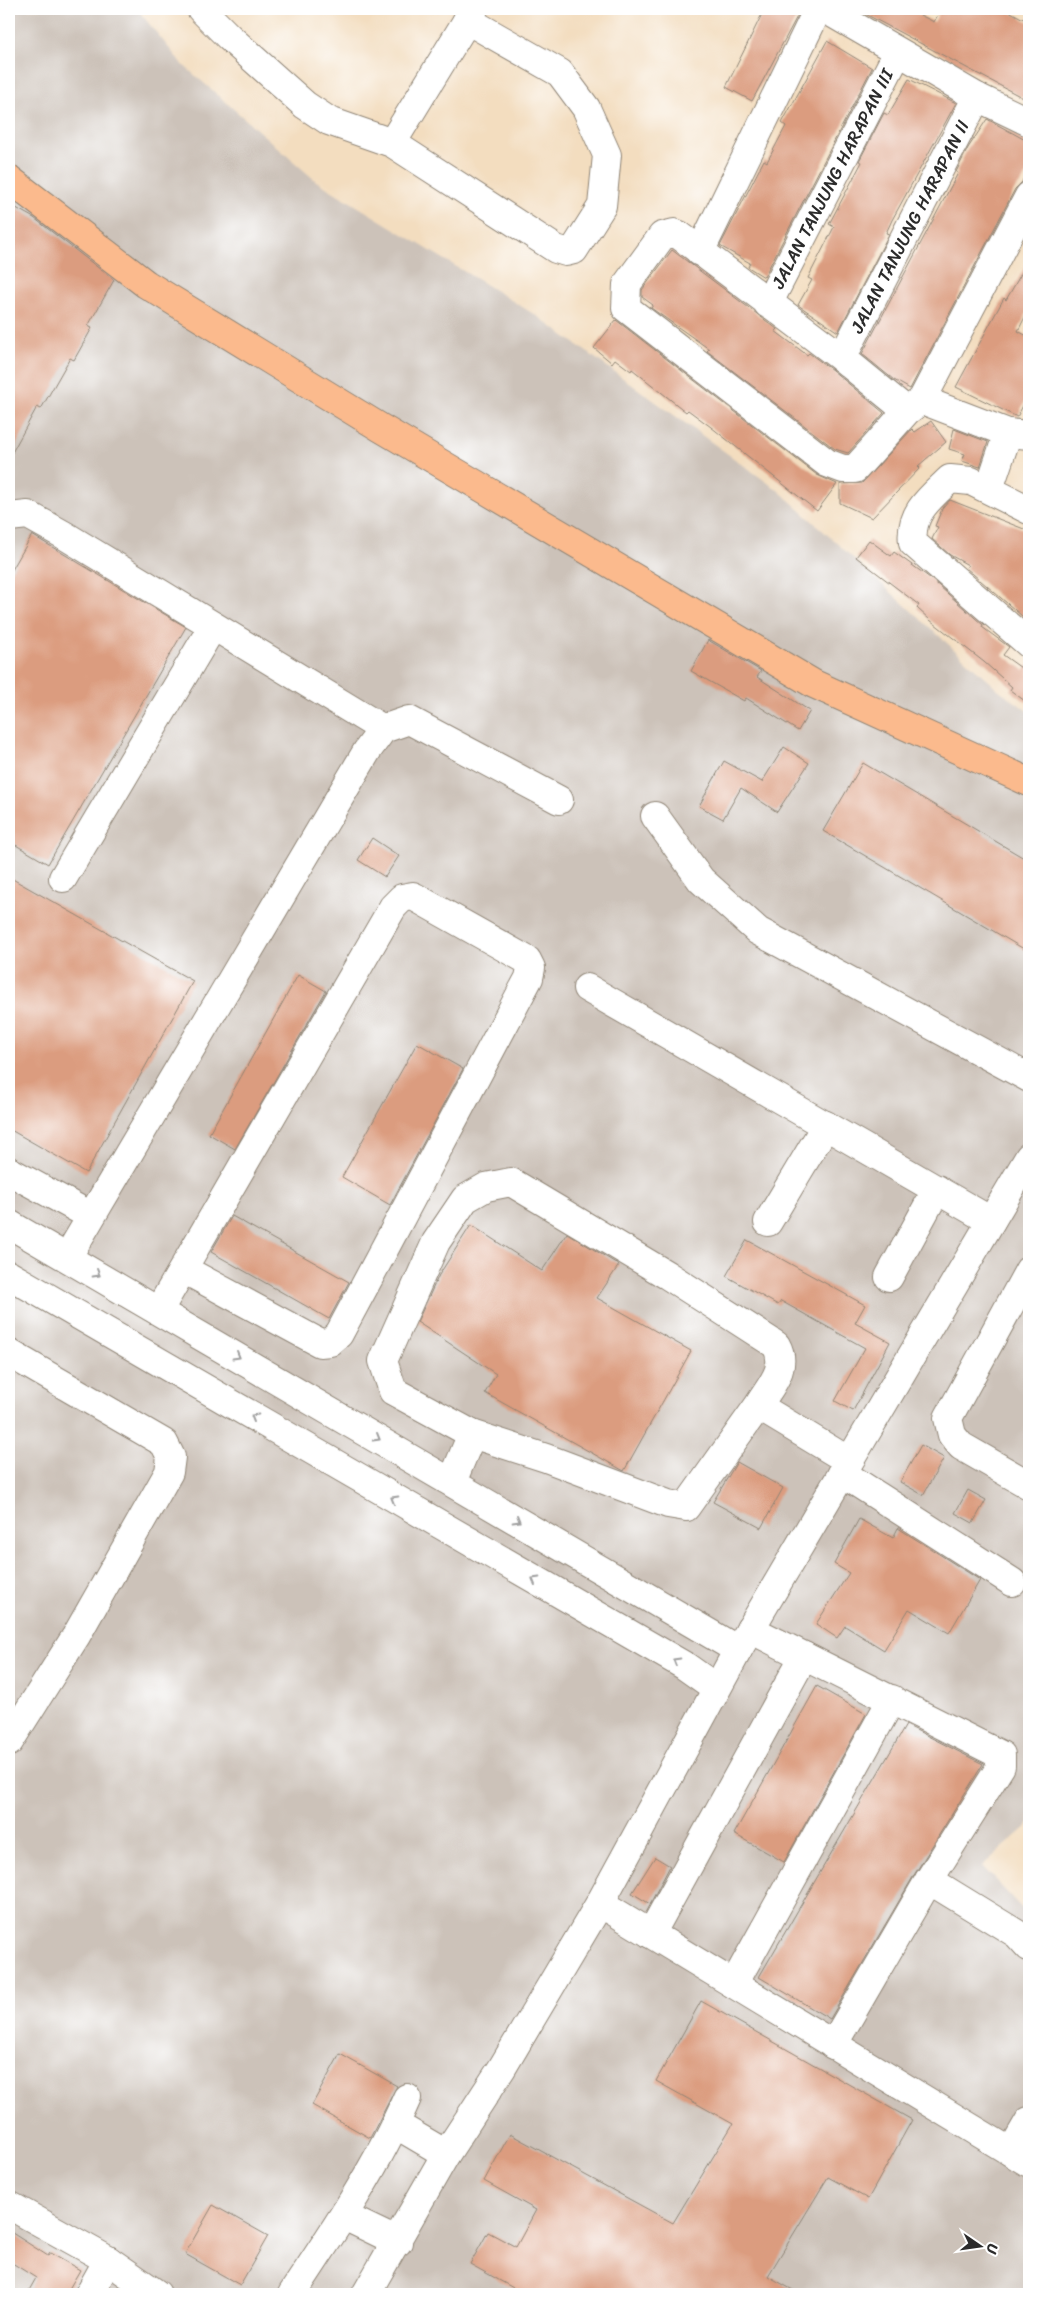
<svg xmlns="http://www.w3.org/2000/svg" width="1038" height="2303" font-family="Sriracha,sans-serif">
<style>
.industrial{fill:#ccc2b9}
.building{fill:#db9c7f}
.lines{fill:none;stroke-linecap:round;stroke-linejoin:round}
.minor-casing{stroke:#8f8475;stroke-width:30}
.major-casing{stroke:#8f8475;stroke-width:30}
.minor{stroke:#fff;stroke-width:28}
.major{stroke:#fbba8d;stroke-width:28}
.oneway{stroke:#a0a0a0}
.labels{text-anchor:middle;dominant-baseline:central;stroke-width:4.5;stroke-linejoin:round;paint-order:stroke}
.street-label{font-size:18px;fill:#2b2b2b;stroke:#fff}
</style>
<rect width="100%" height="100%" fill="#fff"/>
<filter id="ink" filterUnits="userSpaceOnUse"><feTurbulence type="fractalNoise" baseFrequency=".02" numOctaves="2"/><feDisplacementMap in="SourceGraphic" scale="10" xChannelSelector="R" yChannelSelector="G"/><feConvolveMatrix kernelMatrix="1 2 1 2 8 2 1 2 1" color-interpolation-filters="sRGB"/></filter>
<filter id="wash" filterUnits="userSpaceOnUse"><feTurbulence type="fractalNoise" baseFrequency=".0096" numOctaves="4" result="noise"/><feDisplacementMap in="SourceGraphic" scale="20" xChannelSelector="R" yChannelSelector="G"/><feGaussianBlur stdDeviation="1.12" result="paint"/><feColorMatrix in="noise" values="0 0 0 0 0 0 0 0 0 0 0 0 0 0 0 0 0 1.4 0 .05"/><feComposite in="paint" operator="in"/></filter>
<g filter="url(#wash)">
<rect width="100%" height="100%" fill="#f3ddbf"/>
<path class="industrial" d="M9,9H137L182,64L316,181L537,316L779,491L999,690L1029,712V1825L982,1866L1029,1916V2294H9Z"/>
<g id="blocks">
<g class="building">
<path d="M761,9H801L752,101L726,87L764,10Z"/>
<path d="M856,9H908L934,22L941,9H1005L1029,22V101Z"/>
<path d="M827,41L872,68L764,277L748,267L750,263L720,246L764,160L767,162L786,126L782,123Z"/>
<path d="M909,79L956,103L892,220L886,233L889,234L838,332L798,305L812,280L808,278L834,227L829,224L862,162L859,161L884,113L888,115Z"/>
<path d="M987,119L1029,142V168L1022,182L1015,189L910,389L894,380L862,354L958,173L956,172L968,148Z"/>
<path d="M9,204L34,218L114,280L88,326L92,328L74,360L70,358L41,409L37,407L9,458Z"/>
<path d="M672,250L777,329L775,331L807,355L809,353L832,370L884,413L848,453L835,449L707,351L709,349L651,308L653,305L642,297V290Z"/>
<path d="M1029,260V309L1018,331L1029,337V394L1017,417L956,387L1004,298L1006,300Z"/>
<path d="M616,320L817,475L837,484L817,511L711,427L688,410L686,412L632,369L631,371L615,359L612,363L594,348Z"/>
<path d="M931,421L946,442L918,466L920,468L872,518L840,503V484L862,483L912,429L915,432Z"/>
<path d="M954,429L988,442L980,467L962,461L965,454L949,449Z"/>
<path d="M950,500L1029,531V622L966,568L968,565L950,555L932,539L938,527L935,526L942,509Z"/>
<path d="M32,535L186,627L48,864L9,841V575Z"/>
<path d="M869,540L891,556L894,552L930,578L983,625L982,627L1009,647L1003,655L1024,670L1029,664V704L1010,690L1012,687L984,662L930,620L917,608L919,605L856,557Z"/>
<path d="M708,640L761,671L757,677L810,711L798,731L746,698L744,701L691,671Z"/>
<path d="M784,747L809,763L777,812L741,788L723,819L699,806L724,761L762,782Z"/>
<path d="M863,763L1029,861V952L823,831Z"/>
<path d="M372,838L399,856L385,877L358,860Z"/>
<path d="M9,877L193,981L86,1173L9,1129Z"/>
<path d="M298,975L326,991L235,1149L209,1134Z"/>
<path d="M417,1043L463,1069L390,1205L342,1177Z"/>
<path d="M232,1216L349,1282L329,1319L211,1252Z"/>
<path d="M471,1225L542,1271L567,1233L619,1265L597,1298L691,1351L624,1471L485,1393L496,1374L417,1322L439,1275Z"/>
<path d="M747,1240L865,1305L855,1323L890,1342L853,1411L835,1401L865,1348L781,1301L778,1305L726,1276Z"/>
<path d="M921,1445L944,1458L923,1495L900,1482Z"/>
<path d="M737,1462L783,1488L761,1528L713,1502Z"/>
<path d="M968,1490L986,1500L973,1523L955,1513Z"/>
<path d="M859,1519L893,1538L898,1528L980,1580L949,1633L909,1609L884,1650L845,1626L837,1638L816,1624L849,1573L834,1564Z"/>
<path d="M817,1686L866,1714L784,1862L734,1834Z"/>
<path d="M906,1725L983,1764L916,1872L830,2019L759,1977Z"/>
<path d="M655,1857L670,1866L650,1904L632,1893Z"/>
<path d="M701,2001L912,2120L868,2199L828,2177L768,2276L800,2294H524L470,2264L488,2232L516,2247L536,2210L484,2181L510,2134L673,2223L733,2124L656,2081Z"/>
<path d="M340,2054L397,2086L370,2138L312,2105Z"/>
<path d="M213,2205L268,2236L240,2285L185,2254Z"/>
<path d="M9,2231L48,2256L50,2253L80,2270L66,2294H27L36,2278L9,2261Z"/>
</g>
</g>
</g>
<g filter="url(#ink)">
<use href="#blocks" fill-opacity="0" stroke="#8f8475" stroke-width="1"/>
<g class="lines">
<defs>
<g id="minor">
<path d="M201,9L229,37L305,105L329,121L392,143L556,249L566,252L574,250L602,206L607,155L586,108L560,73L467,20"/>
<path d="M825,9L977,97L1029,122"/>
<path d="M392,143L474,9"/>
<path d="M700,252L818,9"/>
<path id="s1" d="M768,304L898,52"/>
<path id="s2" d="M842,358L977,97"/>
<path d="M922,400L1008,433L1029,435"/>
<path d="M907,411L842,358L679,235L674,233L662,236L627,284L626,308L827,463L843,469H855L907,411L922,400L1029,196"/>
<path d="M989,489L1008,433"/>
<path d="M1029,510L971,481L950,479C931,497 909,513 913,543L1029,644"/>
<path d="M9,517L28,515L64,535L383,729"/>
<path d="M655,816L701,880L758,931L1029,1078"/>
<path d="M63,878L213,626"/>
<path d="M587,988L991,1221"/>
<path d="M9,1171L91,1216"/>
<path d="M768,1222L826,1125"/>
<path d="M9,1224L738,1650"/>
<path d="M68,1256L367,751L383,729L409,720L559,800"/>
<path d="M1029,1270L948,1418L952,1435L961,1446L1029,1485"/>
<path d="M9,1275L685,1666L716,1688"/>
<path d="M889,1277L937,1189"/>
<path d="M159,1310L393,907L402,898L413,896L527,960L531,968L529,978L339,1334L330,1342L320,1343L183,1269"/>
<path d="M9,1353L164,1443L171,1457L169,1472L76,1636L9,1742"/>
<path d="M758,1406L686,1507L668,1504L546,1458L472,1434L393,1391L383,1361L436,1242L465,1199L486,1187L511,1182L667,1275L776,1345C789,1368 770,1386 758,1406L849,1461"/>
<path d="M842,1473L1012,1582"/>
<path d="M452,1482L472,1434"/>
<path d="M750,1629L1001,1755V1766L929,1880L833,2045"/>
<path d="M929,1880L1017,1934L1029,1947"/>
<path d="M600,1903L1029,2163"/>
<path d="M651,1934L804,1656"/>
<path d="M734,1984L892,1699"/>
<path d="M395,2124L446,2154"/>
<path d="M1011,2152L1029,2121"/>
<path d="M9,2205L108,2260L157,2294"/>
<path d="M344,2216L398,2242"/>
<path d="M89,2294L108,2260"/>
<path d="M292,2294C334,2231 377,2167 407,2098"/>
<path d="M366,2294L446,2154L502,2068L600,1903L738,1650L1029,1157"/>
</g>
<path id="major" d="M9,179L146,284L381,428L814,684L1029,782"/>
</defs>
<use href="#minor" class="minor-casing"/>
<use href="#major" class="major-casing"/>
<use href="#minor" class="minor"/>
<use href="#major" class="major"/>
</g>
<defs><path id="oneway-chevron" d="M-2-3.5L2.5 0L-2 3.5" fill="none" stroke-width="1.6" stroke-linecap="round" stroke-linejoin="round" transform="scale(1.25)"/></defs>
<g class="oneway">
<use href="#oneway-chevron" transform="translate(97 1274) rotate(30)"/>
<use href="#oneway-chevron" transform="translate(237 1356) rotate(30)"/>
<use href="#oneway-chevron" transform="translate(254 1417) rotate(-150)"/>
<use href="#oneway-chevron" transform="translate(377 1438) rotate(30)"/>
<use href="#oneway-chevron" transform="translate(394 1499) rotate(-150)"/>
<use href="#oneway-chevron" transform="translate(517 1520) rotate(30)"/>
<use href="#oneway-chevron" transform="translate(535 1580) rotate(-150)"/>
<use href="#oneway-chevron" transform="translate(676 1661) rotate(-150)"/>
</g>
</g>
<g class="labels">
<g class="street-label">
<text stroke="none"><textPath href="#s1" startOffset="141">JALAN TANJUNG HARAPAN III</textPath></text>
<text stroke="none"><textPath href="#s2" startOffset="148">JALAN TANJUNG HARAPAN II</textPath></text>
</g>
</g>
<rect width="1038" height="2303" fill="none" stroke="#fff" stroke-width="30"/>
<g transform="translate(980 2246) rotate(103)" stroke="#ffffff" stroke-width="4" paint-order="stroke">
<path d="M0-4L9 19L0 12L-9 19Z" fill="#2b2b2b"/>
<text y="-8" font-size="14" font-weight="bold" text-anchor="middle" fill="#2b2b2b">U</text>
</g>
</svg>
